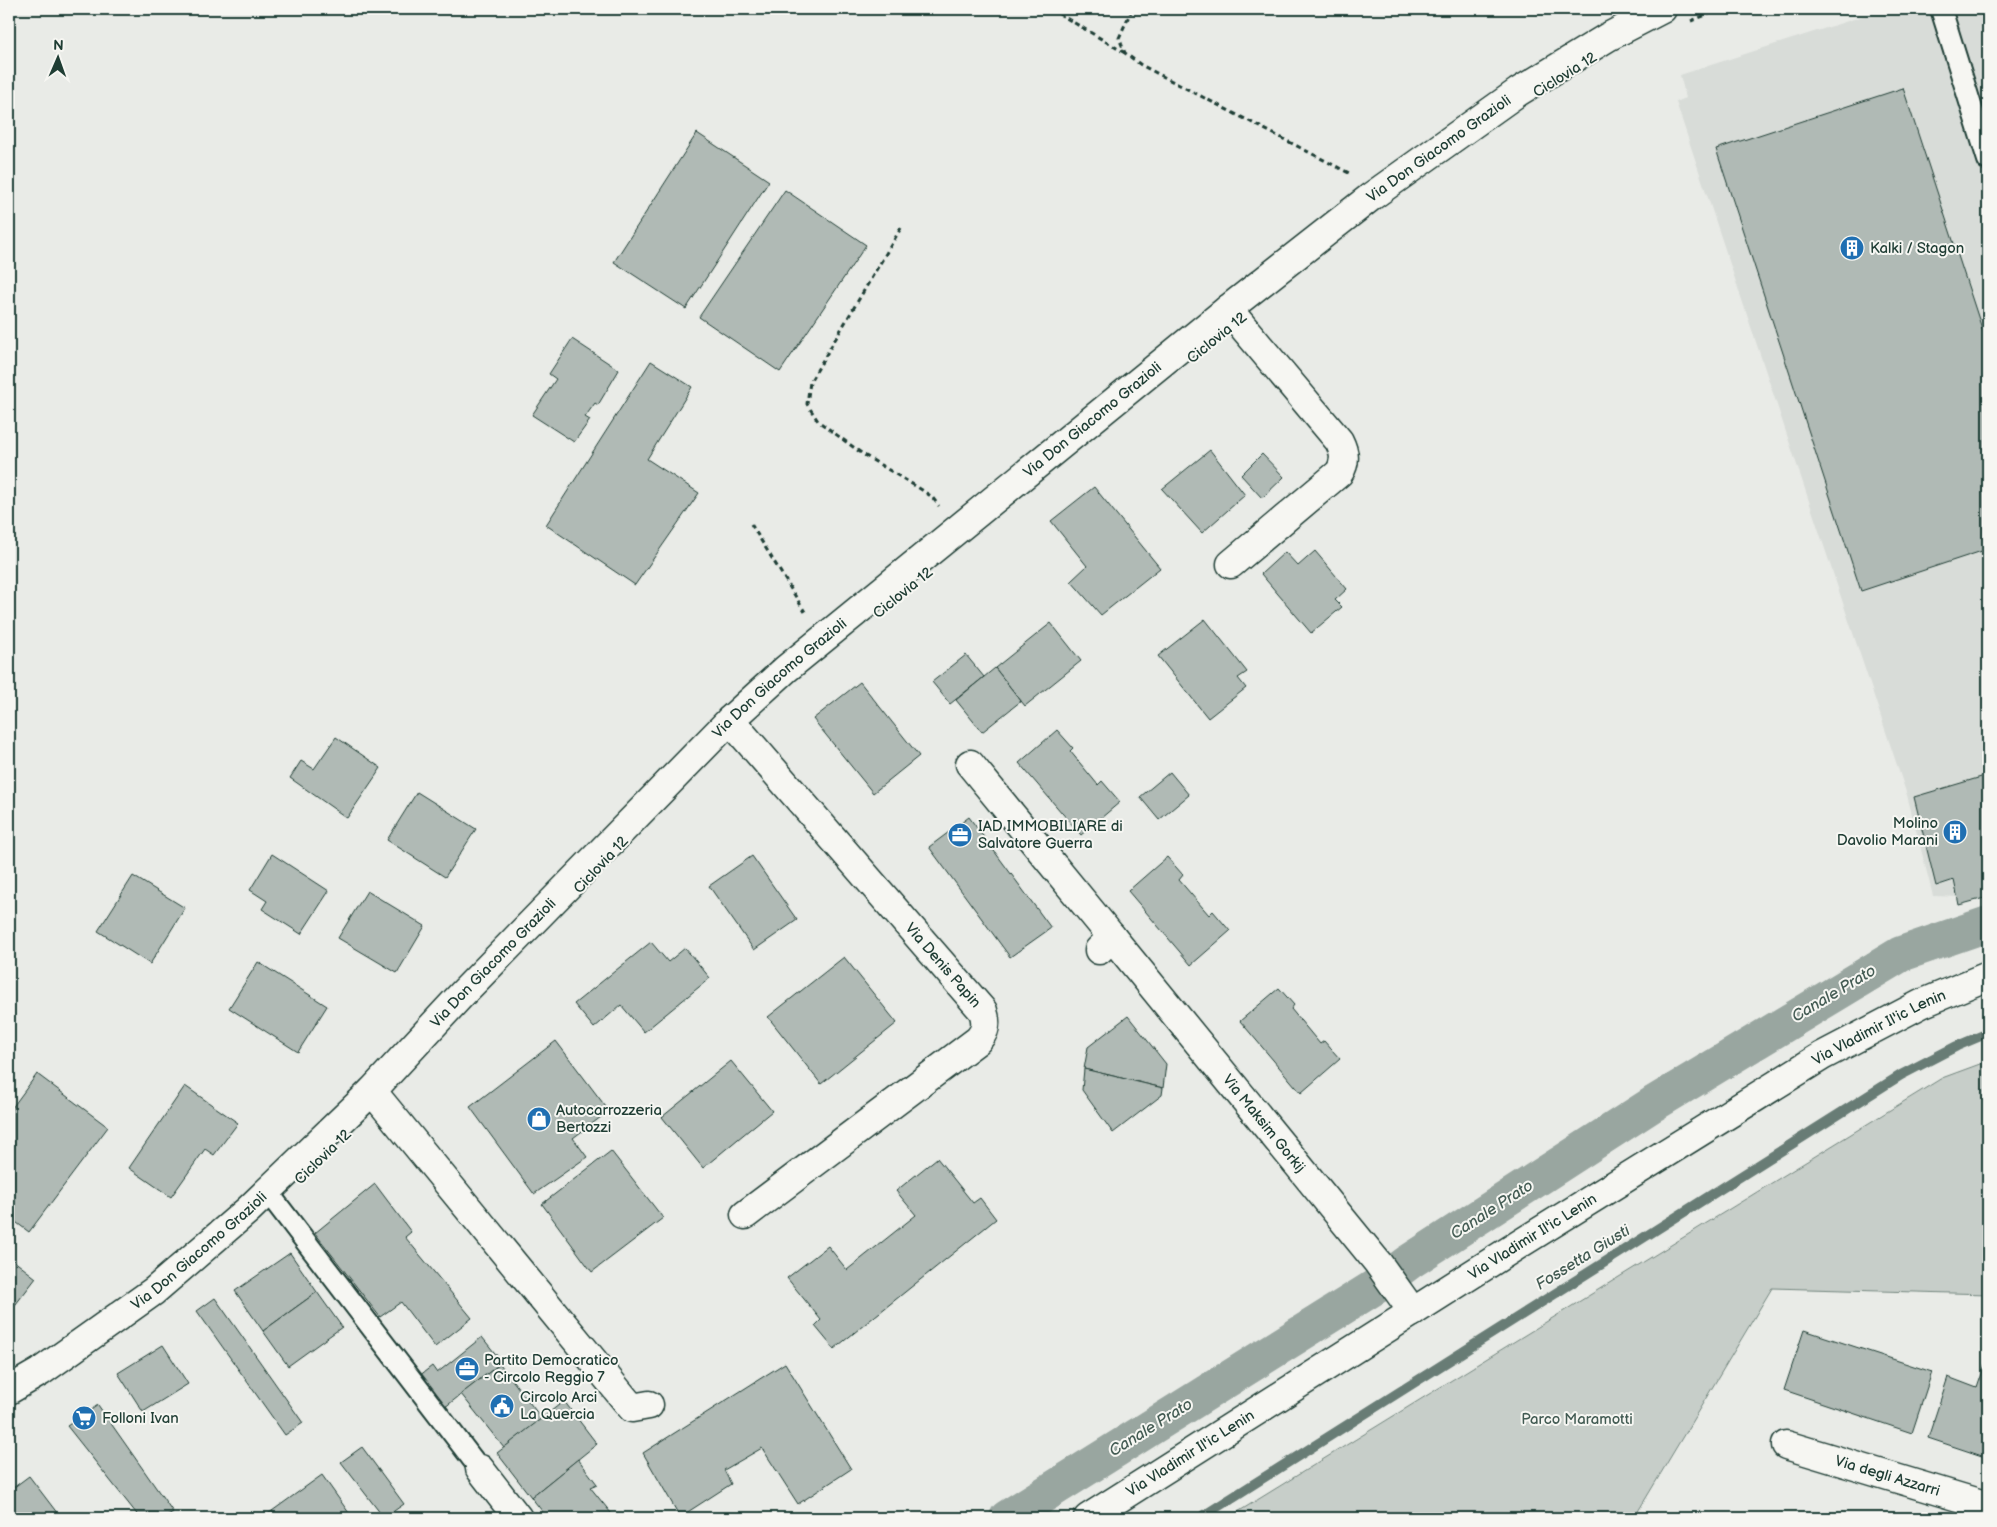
<svg xmlns="http://www.w3.org/2000/svg" width="1997" height="1527" font-family="'Balsamiq Sans',sans-serif">
<style>
.built{fill:#d8dcd8}
.green{fill:#c7cec9;stroke:#73867e}
.lines{fill:none;stroke-linecap:round;stroke-linejoin:round}
.stream{stroke:#687c75;stroke-width:10}
.canal{stroke:#99a6a0;stroke-width:36}
.building{fill:#b0bab5;stroke:#1f3d34}
.lane-casing{stroke:#1f3d34;stroke-width:24}
.street-casing{stroke:#1f3d34;stroke-width:31}
.secondary-casing{stroke:#1f3d34;stroke-width:31}
.path{stroke:#1f3d34;stroke-width:3;stroke-dasharray:5 4;stroke-linecap:butt}
.lane{stroke:#f6f6f2;stroke-width:20}
.street{stroke:#f6f6f2;stroke-width:28}
.secondary{stroke:#f6f6f2;stroke-width:28}
.labels{text-anchor:middle;dominant-baseline:central;stroke-width:4;stroke-linejoin:round;paint-order:stroke}
.street-label{font-size:15px;fill:#1f3d34;stroke:#f6f6f2}
.poi-label{font-size:15px;fill:#1f3d34;stroke:#f6f6f2;text-anchor:start}
.park-label{font-size:15px;fill:#415a52;stroke:#f6f6f2}
.water-label{font-size:16px;font-style:italic;fill:#445c54;stroke:#f6f6f2}
</style>
<rect width="100%" height="100%" fill="#e9ebe7"/>
<filter id="ink" filterUnits="userSpaceOnUse"><feTurbulence type="fractalNoise" baseFrequency=".02" numOctaves="2"/><feDisplacementMap in="SourceGraphic" scale="10" xChannelSelector="R" yChannelSelector="G"/><feConvolveMatrix kernelMatrix="1 2 1 2 8 2 1 2 1" color-interpolation-filters="sRGB"/></filter>
<g filter="url(#ink)">
<path class="built" d="M1885,9H1988V898L1933,896L1907,795L1676,102L1686,98L1680,75Z"/>
<path class="green" d="M1988,1061V1294L1772,1288L1634,1518H1228L1942,1078Z"/>
<g class="lines">
<path class="stream" d="M1200,1518L1901,1075L1957,1046L1988,1033"/>
<path class="canal" d="M1007,1518L1378,1285L1409,1262L1653,1104L1901,954L1988,924"/>
</g>
<g class="building">
<path d="M1903,88L1988,347V549L1861,591L1716,149Z"/>
<path d="M697,133L769,181L686,309L614,262Z"/>
<path d="M785,190L866,245L780,372L699,317Z"/>
<path d="M572,339L619,370L598,405L595,403L585,417L590,420L574,442L532,415L556,379L549,374Z"/>
<path d="M651,361L692,387L647,459L699,493L635,585L546,525Z"/>
<path d="M1210,450L1245,495L1202,533L1162,489Z"/>
<path d="M1262,454L1284,477L1262,498L1241,475Z"/>
<path d="M1094,487L1160,568L1101,615L1071,581L1087,566L1051,521Z"/>
<path d="M1315,551L1347,589L1335,600L1342,607L1311,633L1261,574L1285,552L1298,566Z"/>
<path d="M1205,619L1247,672L1238,678L1246,688L1208,718L1158,656Z"/>
<path d="M1051,623L1081,661L1025,706L995,668Z"/>
<path d="M966,655L984,677L950,704L932,682Z"/>
<path d="M995,668L1021,701L982,732L956,700Z"/>
<path d="M860,682L919,756L873,793L813,719Z"/>
<path d="M1057,730L1073,748L1070,751L1098,785L1102,781L1120,802L1081,835L1019,763Z"/>
<path d="M336,737L381,768L347,818L290,778L301,761L314,769Z"/>
<path d="M1170,772L1189,795L1159,820L1140,797Z"/>
<path d="M1988,775V897L1959,905L1954,880L1936,886L1914,797Z"/>
<path d="M417,792L476,829L445,877L387,840Z"/>
<path d="M969,817L1051,928L1010,957L929,847Z"/>
<path d="M272,854L329,891L301,934L262,909L267,901L250,890Z"/>
<path d="M752,856L797,920L754,950L709,886Z"/>
<path d="M1167,857L1183,875L1179,880L1209,915L1213,911L1230,931L1191,965L1128,891Z"/>
<path d="M133,876L185,908L150,964L98,931Z"/>
<path d="M367,891L425,926L397,973L338,938Z"/>
<path d="M651,942L668,962L685,948L710,978L644,1032L621,1005L594,1028L574,1004Z"/>
<path d="M844,957L897,1023L821,1084L768,1017Z"/>
<path d="M258,962L327,1006L298,1052L229,1008Z"/>
<path d="M1279,988L1294,1005L1291,1009L1320,1044L1324,1041L1340,1059L1301,1093L1240,1021Z"/>
<path d="M1128,1016L1166,1064L1163,1088L1084,1069L1088,1047Z"/>
<path d="M556,1041L609,1111L573,1138L587,1157L534,1194L470,1107Z"/>
<path d="M731,1061L772,1111L703,1168L662,1117Z"/>
<path d="M1084,1069L1163,1088L1162,1095L1113,1133L1082,1090Z"/>
<path d="M37,1074L108,1127L29,1232L9,1217V1112Z"/>
<path d="M185,1086L238,1123L214,1155L205,1149L171,1197L129,1168Z"/>
<path d="M611,1151L663,1218L592,1272L542,1204Z"/>
<path d="M937,1158L973,1203L980,1198L996,1219L834,1349L815,1326L821,1320L787,1278L828,1246L847,1270L916,1215L896,1191Z"/>
<path d="M375,1184L411,1232L405,1237L472,1318L435,1347L401,1302L380,1317L315,1233Z"/>
<path d="M290,1253L317,1292L263,1331L235,1291Z"/>
<path d="M9,1257L36,1278L9,1313Z"/>
<path d="M317,1292L342,1327L288,1366L263,1331Z"/>
<path d="M215,1298L303,1423L285,1435L197,1311Z"/>
<path d="M1804,1330L1932,1372L1912,1433L1784,1390Z"/>
<path d="M482,1337L502,1362L444,1408L419,1376L432,1366L437,1373Z"/>
<path d="M163,1345L188,1384L143,1412L118,1373Z"/>
<path d="M1988,1356V1458L1928,1438L1948,1377L1977,1388Z"/>
<path d="M785,1363L851,1469L798,1504L762,1448L724,1470L731,1484L680,1517L643,1453Z"/>
<path d="M500,1364L542,1419L504,1448L461,1394Z"/>
<path d="M564,1401L597,1444L531,1497L497,1453Z"/>
<path d="M98,1405L173,1512L163,1518H151L147,1515L140,1518L67,1426Z"/>
<path d="M362,1447L404,1504L384,1518L341,1462Z"/>
<path d="M578,1459L597,1484L590,1487L615,1518H542L546,1516L531,1497Z"/>
<path d="M322,1475L349,1513L341,1518H278L272,1511Z"/>
<path d="M29,1476L61,1518H9V1491Z"/>
<path d="M272,1511L278,1518H262Z"/>
</g>
<g class="lines">
<defs>
<g id="lane">
<path d="M1941,9L1988,160"/>
<path d="M267,1191L480,1469"/>
</g>
<g id="street">
<path d="M1228,309L1339,441C1345,453 1346,462 1339,473L1231,564"/>
<path id="s1" d="M730,720L983,1011C987,1023 986,1031 978,1040L745,1215"/>
<path d="M970,764L1112,937"/>
<path id="s2" d="M1099,950L1112,937L1378,1263L1413,1312"/>
<path d="M372,1091L632,1408L649,1405"/>
<path id="s3" d="M9,1390L40,1372L154,1291L248,1210L372,1091L463,993L730,720L786,669L1228,309L1372,196L1518,92L1608,37L1662,9"/>
<path id="s4" d="M1786,1445L1988,1506"/>
<path d="M480,1469L518,1518"/>
</g>
<g id="secondary">
<path id="s5" d="M1088,1518L1518,1245L1822,1056L1921,1004L1988,976"/>
</g>
</defs>
<use href="#lane" class="lane-casing"/>
<use href="#street" class="street-casing"/>
<use href="#secondary" class="secondary-casing"/>
<g class="path">
<path d="M1051,9L1125,53"/>
<path d="M1132,9L1119,38L1125,53L1141,65L1349,173"/>
<path d="M1691,21L1721,9"/>
<path d="M901,228L810,382L807,404L818,421L864,455L922,490L932,497L939,506"/>
<path d="M751,524L805,612"/>
</g>
<use href="#lane" class="lane"/>
<use href="#street" class="street"/>
<use href="#secondary" class="secondary"/>
</g>
</g>
<defs>
<symbol id="building-disc" viewBox="-11 -11 22 22"><circle r="9.5" fill="#1f6fb2" stroke="#f6f6f2"/><path d="M-4-6H4V6H1V3H-1V6H-4ZM-2.5-4.3h1.7v1.8h-1.7ZM.8-4.3h1.7v1.8H.8ZM-2.5-1h1.7V.8h-1.7ZM.8-1h1.7V.8H.8Z" fill="#fff"/></symbol>
<symbol id="office-disc" viewBox="-11 -11 22 22"><circle r="9.5" fill="#1f6fb2" stroke="#f6f6f2"/><path d="M-6-3h4V-5.5h4V-3h4V5H-6ZM-1-4.5V-3h2v-1.5ZM-6 0V1H6V0Z" fill="#fff"/></symbol>
<symbol id="shop-disc" viewBox="-11 -11 22 22"><circle r="9.5" fill="#1f6fb2" stroke="#f6f6f2"/><path d="M-5-2.5h2.3a2.7 3.5 0 0 1 5.4 0H5L5.5 6h-11ZM-1.5-2.5h3a1.5 2.3 0 0 0-3 0Z" fill="#fff"/></symbol>
<symbol id="civic-disc" viewBox="-11 -11 22 22"><circle r="9.5" fill="#1f6fb2" stroke="#f6f6f2"/><path d="M-.6-6.5H3V-4.5H.6V-3L4-1V1h2V6H-6V1h2V-1L-.6-3ZM-1.2 2.5V6h2.4V2.5Z" fill="#fff"/></symbol>
<symbol id="supermarket-disc" viewBox="-11 -11 22 22"><circle r="9.5" fill="#1f6fb2" stroke="#f6f6f2"/><path d="M-6-5.5h2.5l.6 2H6L4.5 2H-2.5L-4.4-4H-6ZM-1.5 3.2a1.3 1.3 0 1 0 .1 0ZM3 3.2a1.3 1.3 0 1 0 .1 0Z" fill="#fff"/></symbol>
</defs>
<g fill-rule="evenodd">
<use href="#building-disc" x="1838" y="234" width="28" height="28"/>
<use href="#building-disc" x="1941" y="818" width="28" height="28"/>
<use href="#office-disc" x="946" y="821" width="28" height="28"/>
<use href="#shop-disc" x="525" y="1105" width="28" height="28"/>
<use href="#office-disc" x="453" y="1355" width="28" height="28"/>
<use href="#civic-disc" x="488" y="1392" width="28" height="28"/>
<use href="#supermarket-disc" x="70" y="1404" width="28" height="28"/>
</g>
<g class="labels">
<g class="street-label">
<text transform="translate(1565 75) rotate(-32)">Ciclovia 12</text>
<text stroke="none"><textPath href="#s3" startOffset="1898">Via Don Giacomo Grazioli</textPath></text>
<text transform="translate(1217 338) rotate(-39)">Ciclovia 12</text>
<text stroke="none"><textPath href="#s3" startOffset="1458">Via Don Giacomo Grazioli</textPath></text>
<text transform="translate(903 593) rotate(-39)">Ciclovia 12</text>
<text stroke="none"><textPath href="#s3" startOffset="1052">Via Don Giacomo Grazioli</textPath></text>
<text transform="translate(601 865) rotate(-47)">Ciclovia 12</text>
<text stroke="none"><textPath href="#s3" startOffset="648">Via Don Giacomo Grazioli</textPath></text>
<text stroke="none"><textPath href="#s1" startOffset="325">Via Denis Papin</textPath></text>
<text stroke="none"><textPath href="#s5" startOffset="931">Via Vladimir Il'ic Lenin</textPath></text>
<text stroke="none"><textPath href="#s2" startOffset="259">Via Maksim Gorkij</textPath></text>
<text transform="translate(323 1157) rotate(-44)">Ciclovia 12</text>
<text stroke="none"><textPath href="#s5" startOffset="526">Via Vladimir Il'ic Lenin</textPath></text>
<text stroke="none"><textPath href="#s3" startOffset="236">Via Don Giacomo Grazioli</textPath></text>
<text stroke="none"><textPath href="#s5" startOffset="121">Via Vladimir Il'ic Lenin</textPath></text>
<text stroke="none"><textPath href="#s4" startOffset="106">Via degli Azzarri</textPath></text>
</g>
<g class="poi-label">
<text x="1870" y="248">Kalki / Stagon</text>
<text x="1938" y="823" text-anchor="end">Molino<tspan x="1938" dy="17">Davolio Marani</tspan></text>
<text x="978" y="826">IAD IMMOBILIARE di<tspan x="978" dy="17">Salvatore Guerra</tspan></text>
<text x="556" y="1110">Autocarrozzeria<tspan x="556" dy="17">Bertozzi</tspan></text>
<text x="484" y="1360">Partito Democratico<tspan x="484" dy="17">- Circolo Reggio 7</tspan></text>
<text x="520" y="1397">Circolo Arci<tspan x="520" dy="17">La Quercia</tspan></text>
<text x="102" y="1418">Folloni Ivan</text>
</g>
<g class="park-label">
<text x="1577" y="1419">Parco Maramotti</text>
</g>
<g class="water-label">
<text transform="translate(1834 994) rotate(-31)">Canale Prato</text>
<text transform="translate(1492 1210) rotate(-33)">Canale Prato</text>
<text transform="translate(1583 1258) rotate(-32)">Fossetta Giusti</text>
<text transform="translate(1151 1428) rotate(-32)">Canale Prato</text>
</g>
</g>
<rect width="1997" height="1527" fill="none" stroke="#f6f6f2" stroke-width="30"/>
<rect x="15" y="15" width="1967" height="1497" fill="none" stroke="#1f3d34" stroke-width="2" filter="url(#ink)"/>
<g transform="translate(58 58) rotate(2)" stroke="#f6f6f2" stroke-width="4" paint-order="stroke">
<path d="M0-4L9 19L0 12L-9 19Z" fill="#1f3d34"/>
<text y="-8" font-size="14" font-weight="bold" text-anchor="middle" fill="#1f3d34">N</text>
</g>
</svg>
